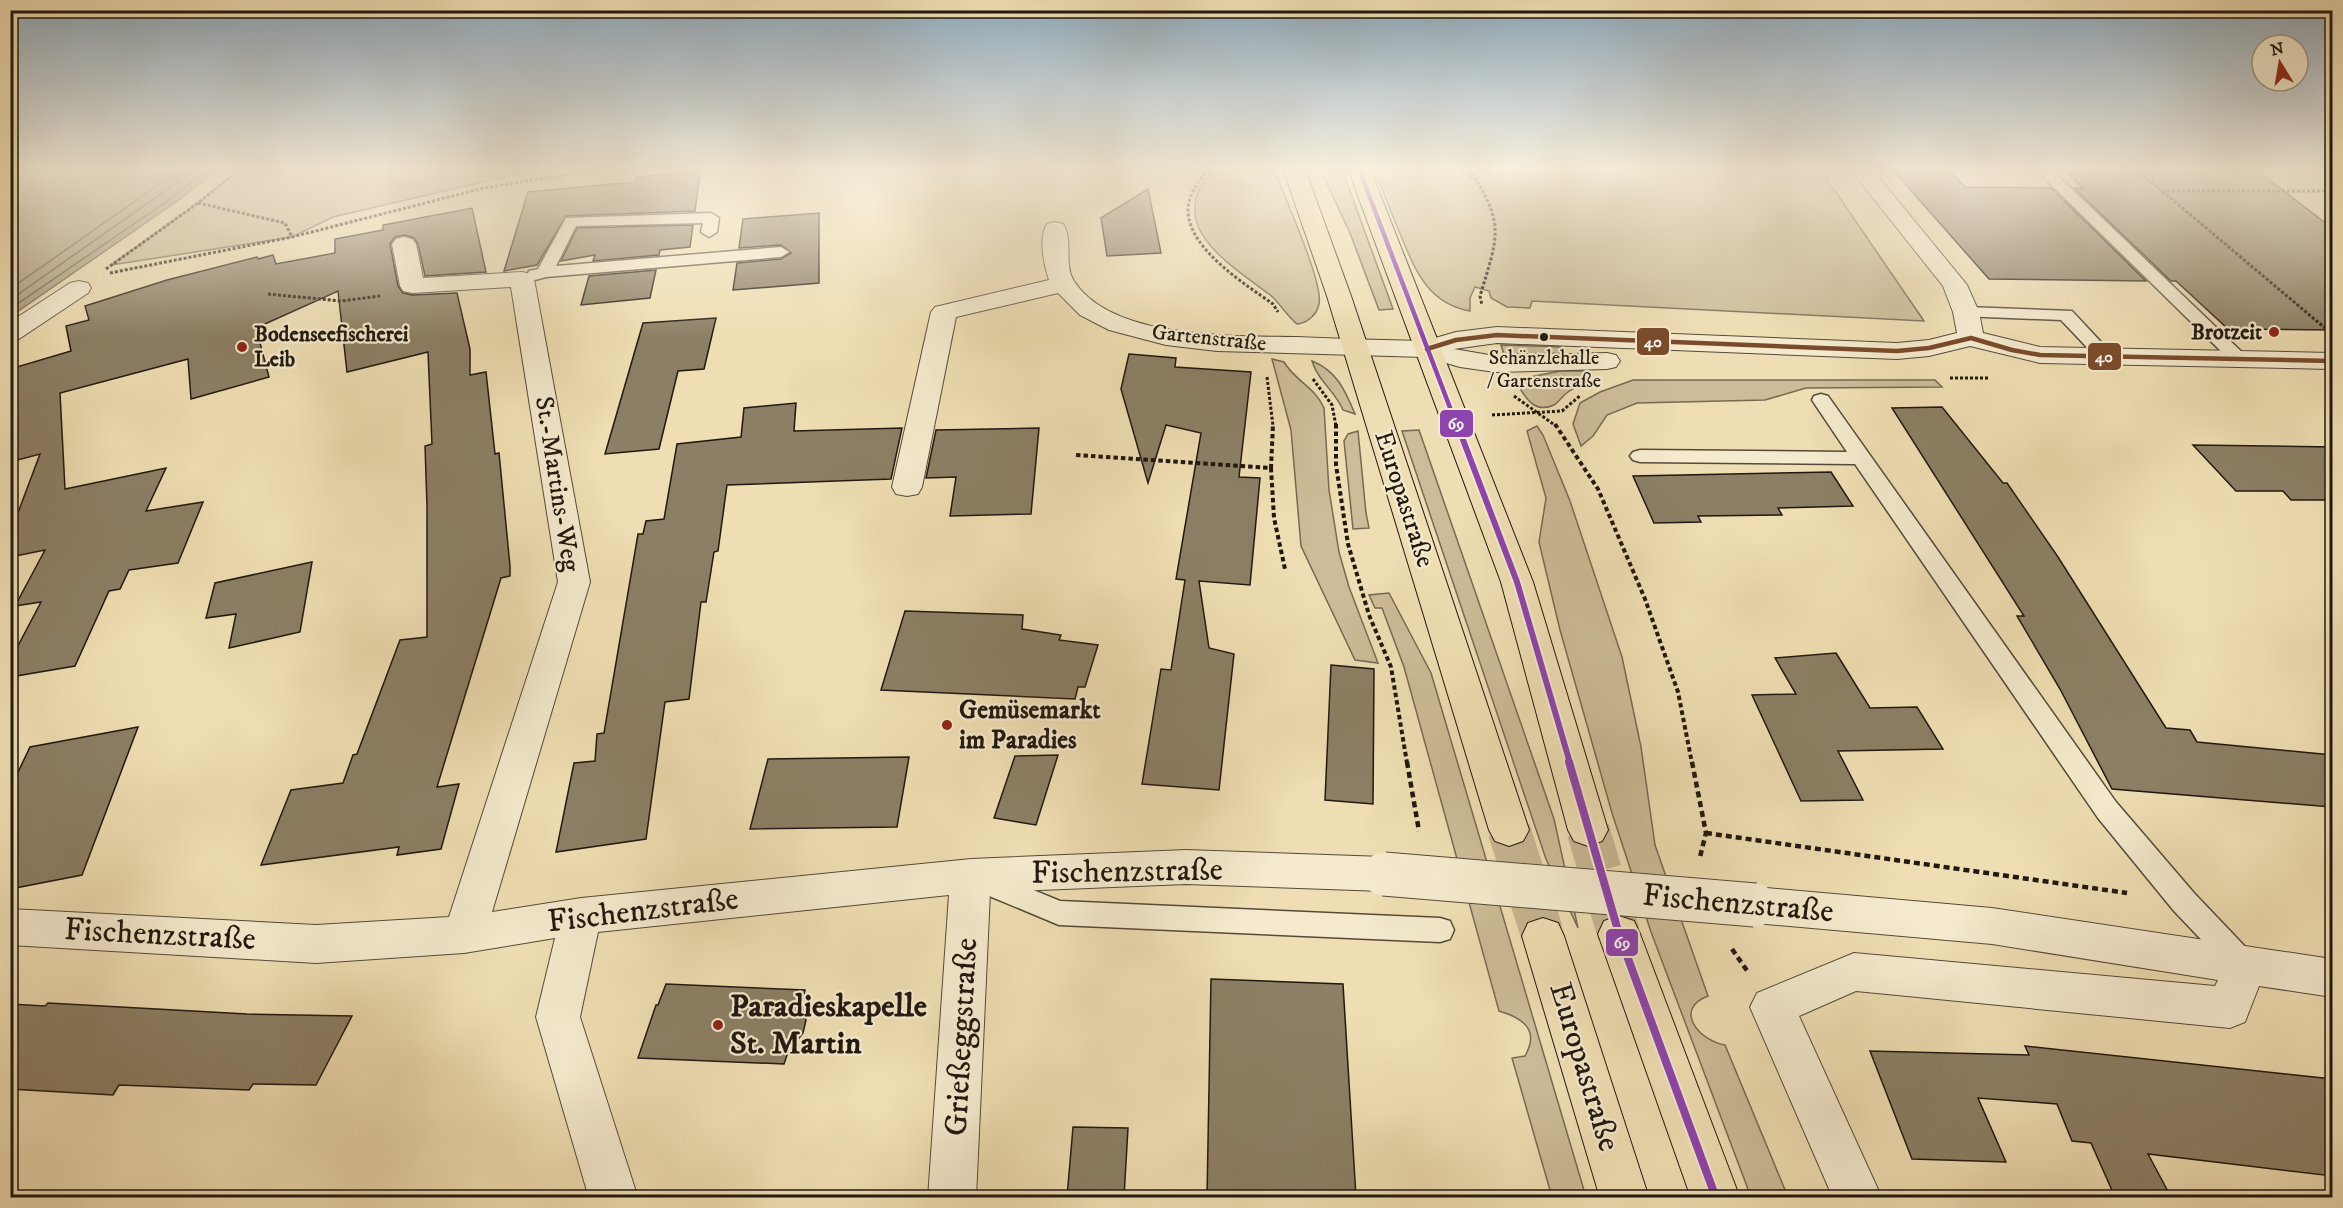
<svg xmlns="http://www.w3.org/2000/svg" width="2343" height="1208" font-family="'IM FELL DW Pica',serif">
<style>
.green{fill:#ccbc97;stroke:#766a54;stroke-width:1.5}
.water{fill:#a99b7c;stroke:#736751;stroke-width:1.5}
.lines{fill:none;stroke-linecap:round;stroke-linejoin:round}
.shore{stroke:#655a46;stroke-width:1.5}
.building{fill:#8c7f65;stroke:#211810;stroke-width:1.5}
.primary-tunnel{stroke:#c6b692;stroke-width:43;stroke-dasharray:43 22;stroke-linecap:butt}
.lane-casing{stroke:#544a39;stroke-width:3}
.street-casing{stroke:#544a39;stroke-width:2}
.primary-casing{stroke:#211810;stroke-width:2}
.path-far2{stroke:#211810;stroke-width:3;stroke-dasharray:3 2;stroke-linecap:butt}
.path-far1{stroke:#211810;stroke-width:4;stroke-dasharray:4.5 3;stroke-linecap:butt}
.path{stroke:#211810;stroke-width:4.5;stroke-dasharray:6 4;stroke-linecap:butt}
.lane{fill:#f5eace;fill-rule:evenodd}
.street{fill:#f5eace;fill-rule:evenodd}
.primary{fill:#efdeb3;fill-rule:evenodd}
.street-bridge-casing{stroke:#544a39;stroke-width:45;stroke-linecap:butt}
.street-bridge{stroke:#f5eace;stroke-width:43}
.bus-1-casing{stroke:#f5eace;stroke-width:8}
.bus-2-far2-casing{stroke:#f5eace;stroke-width:8}
.bus-2-far1-casing{stroke:#f5eace;stroke-width:10}
.bus-2-casing{stroke:#f5eace;stroke-width:12}
.bus-1{stroke:#7a4b2a;stroke-width:4.5}
.bus-2-far2{stroke:#8e44ad;stroke-width:4.5}
.bus-2-far1{stroke:#8e44ad;stroke-width:6}
.bus-2{stroke:#8e44ad;stroke-width:8}
.poi-dot{fill:#8f2418;stroke:#f5eace;stroke-width:2}
.bus-dot{fill:#211810;stroke:#f5eace;stroke-width:2}
.labels{text-anchor:middle;dominant-baseline:central;stroke-width:4.5;stroke-linejoin:round;paint-order:stroke}
.far-bus-label{font-size:20px;fill:#211810;stroke:#f5eace}
.far-poi-label{font-size:22px;font-weight:bold;fill:#211810;stroke:#f5eace;text-anchor:end}
.far-street-label{font-size:22px;fill:#211810;stroke:#f5eace}
.street-label{font-size:26px;fill:#211810;stroke:#f5eace}
.poi-label{font-size:26px;font-weight:bold;fill:#211810;stroke:#f5eace;text-anchor:start}
.near-street-label{font-size:32px;fill:#211810;stroke:#f5eace}
.near-poi-label{font-size:32px;font-weight:bold;fill:#211810;stroke:#f5eace;text-anchor:start}
.line-badge{stroke:#f5eace;stroke-width:2}
.badge-label{font-size:16px;text-anchor:middle;font-weight:bold;fill:#fff}
</style>
<rect width="100%" height="100%" fill="#efdeb3"/>
<filter id="stains"><feTurbulence type="fractalNoise" baseFrequency=".00333" numOctaves="4"/><feColorMatrix values="0 0 0 0 .2 0 0 0 0 .09 0 0 0 0 .02 0 0 0 .5 -.17"/></filter>
<radialGradient id="worn" r=".72"><stop offset=".6" stop-color="#630" stop-opacity="0"/><stop offset="1" stop-color="#630" stop-opacity=".3"/></radialGradient>
<g class="green">
<path d="M240,169H539L333,217L292,237L111,265L198,203Z"/>
<path d="M1214,169H1274C1283,194 1324,283 1319,304C1317,315 1307,323 1297,324C1286,315 1280,303 1269,294C1229,264 1161,224 1214,169Z"/>
<path d="M1320,169H1342L1393,309L1379,310L1350,233Z"/>
<path d="M1374,169H1820L1924,321L1532,301L1530,308L1507,307L1491,298L1489,291L1475,287L1470,298V311C1425,303 1414,266 1398,229C1390,209 1382,189 1374,169Z"/>
<path d="M1501,345L1561,347L1563,353L1504,354Z"/>
<path d="M1272,359L1284,362C1295,381 1315,387 1324,408L1329,490L1339,552L1349,587L1378,663L1355,660L1301,546L1291,430Z"/>
<path d="M1312,361C1337,371 1345,390 1355,414L1343,410C1335,391 1318,381 1312,361Z"/>
<path d="M1560,371H1589L1590,375C1586,385 1576,386 1568,392C1562,396 1559,402 1554,405C1533,415 1523,394 1515,380Z"/>
<path d="M1633,380H1935L1942,387L1806,388L1765,400L1637,403L1607,415L1593,436L1581,446L1573,424L1580,403L1600,392Z"/>
<path d="M1537,426L1543,435L1570,501L1622,657L1641,747L1655,845L1708,996C1673,1009 1699,1041 1725,1045L1788,1197H1751L1651,932L1612,813L1560,630L1539,542L1546,498L1527,431Z"/>
<path d="M1419,430L1554,819L1578,928L1546,859L1402,431Z"/>
<path d="M1358,431L1366,513L1369,528L1353,529L1344,441L1348,434Z"/>
<path d="M1389,593L1431,673L1586,1197H1552L1512,1058L1525,1056C1540,1030 1523,1018 1499,1011L1404,667L1382,608H1375L1369,595Z"/>
</g>
<path class="water" d="M11,169H218L176,202L11,316Z"/>
<g class="lines">
<g class="shore">
<path d="M10,289L181,169"/>
<path d="M10,300L196,169"/>
<path d="M10,309L173,197L208,169"/>
</g>
</g>
<g class="building">
<path d="M1892,169H1948L1965,187L2051,188L2146,281L1989,279Z"/>
<path d="M2063,169H2255L2332,228V330L2228,329L2176,281H2171L2074,188H2083Z"/>
<path d="M700,172L695,211L566,216L537,265L504,271L528,192L636,182L637,177Z"/>
<path d="M1148,189L1161,253L1107,256L1101,218Z"/>
<path d="M472,208L486,272L425,276L418,244L414,238L405,235L395,237L390,244L398,286L403,293L412,295L457,293L470,349V375L486,372L495,454L499,453L510,566V576L501,578L437,787L459,784L441,849L397,855L399,847L261,865L291,790L343,783L353,755L357,754L400,640L427,637V506L425,446L432,444L428,352L347,372L338,291L256,328L269,377L191,399L188,359L60,393L65,489L166,468L146,511L203,502L178,563L129,570L120,589L109,591L75,666L10,677V661L41,602L15,606L45,550L10,557V534L40,454L10,462V369L71,351L66,326L89,320L85,306L167,280L257,257L258,259L273,255L276,264L335,253V239L383,230V225Z"/>
<path d="M819,213V283L733,290L737,263L781,259L791,253L781,245L739,248L743,219Z"/>
<path d="M693,225L690,247L660,250L659,255L593,261L595,255L561,261L577,228Z"/>
<path d="M656,270L650,298L581,305L589,276Z"/>
<path d="M716,318L704,369L678,371L659,449L605,454L643,323Z"/>
<path d="M1129,354L1176,358L1175,367L1251,372L1239,477L1260,478L1250,585L1199,581L1209,648L1234,654L1219,790L1142,784L1161,669L1171,670L1185,580L1176,579L1201,433L1166,425L1148,483L1121,389Z"/>
<path d="M796,403L794,431L902,428L891,479L727,485L718,551L714,552L706,602H701L689,699L665,702L646,839L556,852L574,763L595,761L597,734L604,733L638,534H643L646,521L664,519L677,444L741,437L744,408Z"/>
<path d="M1942,407L2003,483H2007L2058,557L2166,728L2190,730L2197,742L2332,755V807L2112,789L2060,689L2017,616H2024L1892,408Z"/>
<path d="M1039,428L1031,514L950,516L956,477L926,478L936,430Z"/>
<path d="M2193,445L2332,447V500H2291L2283,491H2236Z"/>
<path d="M1831,472L1853,506L1778,508L1782,515L1698,516L1701,522L1654,523L1633,476Z"/>
<path d="M312,562L300,632L229,648L236,614L206,618L215,583Z"/>
<path d="M905,611L1023,615L1022,629L1061,635L1059,640L1098,645L1085,687H1078L1075,699L881,690Z"/>
<path d="M1836,653L1870,708L1917,707L1943,749L1838,751L1863,800L1801,801L1752,695L1796,694L1775,658Z"/>
<path d="M1331,665L1374,669L1373,804L1325,800Z"/>
<path d="M138,727L82,875L10,889V789L30,747Z"/>
<path d="M1058,755L1036,825L994,818L1015,756Z"/>
<path d="M909,757L897,827L750,829L768,759Z"/>
<path d="M1211,979L1343,984L1356,1197H1207Z"/>
<path d="M666,984L805,990L802,1003L804,1005L803,1012L806,1020L803,1033L788,1052L784,1064L638,1058L656,1005H658Z"/>
<path d="M48,1003L247,1014L352,1016L316,1085L253,1084L249,1090L119,1085L113,1095L10,1089V1004L45,1006Z"/>
<path d="M2025,1046L2332,1079V1176L2148,1154L2171,1197H2115L2091,1143L2072,1141L2057,1104L1978,1098L2006,1162L1912,1159L1870,1051L2029,1055Z"/>
<path d="M1073,1127L1128,1128L1124,1197H1067Z"/>
</g>
<g class="lines">
<g class="primary-tunnel">
<path d="M1509,830L1543,936"/>
<path d="M1588,830L1619,934"/>
</g>
<defs>
<g id="lane">
<path d="M2035,169H2051L2246,356L2249,360L2246,364H2234Z"/>
<path d="M711,213L719,218L717,232L709,237L701,232L703,223L576,226L556,266L781,247L789,252L781,257L546,277L535,280L527,275L529,271L538,269L566,218Z"/>
<path d="M1966,307L2072,311L2114,356L2111,360H2099L2061,320L1960,316L1957,312L1960,308Z"/>
<path d="M1821,394L1828,396L2116,802L2194,893L2253,955L2258,964L2253,973L2243,977L2233,973L2174,911L2098,818L1855,464L1640,462L1633,460L1630,456L1633,452L1640,450L1847,452L1812,400L1814,396Z"/>
<path d="M980,868L1060,901L1440,918L1450,921L1454,930L1450,939L1440,942L1059,925L970,888L966,880L970,872Z"/>
</g>
<g id="street">
<path d="M1850,169H1872L1967,285L1979,312L1983,333L2040,347L2332,353V369L2040,363L1970,346L1929,356L1897,359L1497,343L1454,349L1495,356L1607,353L1616,355L1620,361L1616,367L1607,369L1495,372L1460,367L1425,357L1217,351L1166,345L1109,330L1080,315L1058,293L956,317L922,487L918,494L907,496L896,494L892,487L931,312L935,307L1049,280C1044,265 1038,238 1047,224L1055,222L1063,224C1074,240 1063,264 1074,281C1112,340 1236,336 1297,337C1340,339 1383,340 1425,341L1456,332L1497,327L1897,343L1929,340L1957,333L1953,312L1943,286Z"/>
<path d="M404,237L412,239L416,244L423,278L522,272L531,274L534,279L590,582L492,912L581,898L971,859L1186,850L1384,857L1398,862L1404,874L1398,886L1384,891L1186,884L990,892L976,1198H928L949,895L598,932L580,1017L638,1198H589L536,1017L555,938L464,953L316,963L10,945V909L316,925L449,917L558,582L511,287L412,293L403,291L400,286L392,244L396,239Z"/>
<path d="M79,281L88,283L91,288L88,293L19,339L10,342V322L70,283Z"/>
<path d="M1755,887L1992,908L2332,959V997L2259,986L2245,1022L2230,1028L1856,991L1799,1016L1882,1198H1833L1750,1007L1757,993L1854,953L2215,986L2218,980L1992,944L1755,923L1740,918L1734,905L1740,892Z"/>
</g>
<g id="primary">
<path d="M1283,169H1305L1351,296L1529,830L1523,841L1509,846L1495,841L1489,830L1327,296Z"/>
<path d="M1348,169H1370L1533,582L1608,830L1602,841L1588,846L1574,841L1568,830L1501,582Z"/>
<path d="M1619,916L1634,921L1640,934L1740,1198H1691L1598,934L1604,921Z"/>
<path d="M1543,918L1558,923L1564,936L1649,1198H1600L1522,936L1528,923Z"/>
</g>
</defs>
<use href="#lane" class="lane-casing"/>
<use href="#street" class="street-casing"/>
<use href="#primary" class="primary-casing"/>
<g class="path-far2">
<path d="M1208,169C1199,181 1188,194 1188,210C1188,249 1245,284 1273,304L1278,312"/>
<path d="M1457,169L1472,177"/>
<path d="M1469,169C1506,224 1498,236 1480,296L1482,305"/>
<path d="M2136,169L2325,328"/>
<path d="M2162,191H2332"/>
<path d="M198,203L285,223L292,237"/>
<path d="M106,269L198,203L240,169"/>
<path d="M110,273L292,237L484,188L599,169"/>
<path d="M268,294L341,301L380,296"/>
<path d="M1267,377L1273,426"/>
<path d="M1950,378H1990"/>
<path d="M1313,379L1332,405L1336,426"/>
<path d="M1514,396L1556,426"/>
<path d="M1492,415L1562,411L1581,395"/>
</g>
<g class="path-far1">
<path d="M1336,424V465L1348,544L1369,615L1391,667L1407,763"/>
<path d="M1555,424L1598,489L1645,599L1678,692L1692,763"/>
<path d="M1076,455L1271,468L1273,424"/>
<path d="M1271,468L1274,518L1285,569"/>
</g>
<g class="path">
<path d="M1407,762L1419,831"/>
<path d="M1692,762L1706,833L1700,857"/>
<path d="M1706,833L2127,893"/>
<path d="M1732,949L1748,972"/>
</g>
<use href="#lane" class="lane"/>
<use href="#street" class="street"/>
<use href="#primary" class="primary"/>
<defs>
<path id="street-bridge" d="M1384,874L1755,905"/>
</defs>
<use href="#street-bridge" class="street-bridge-casing"/>
<use href="#street-bridge" class="street-bridge"/>
<defs>
<path id="bus-1" d="M1427,349L1456,340L1497,335L1897,351L1929,348L1971,338L2012,350L2040,355L2332,361"/>
<path id="bus-2-far2" d="M1359,169L1457,426"/>
<path id="bus-2-far1" d="M1457,424L1517,582L1570,763"/>
<path id="bus-2" d="M1569,762L1619,934L1716,1198"/>
</defs>
<use href="#bus-1" class="bus-1-casing"/>
<use href="#bus-2-far2" class="bus-2-far2-casing"/>
<use href="#bus-2-far1" class="bus-2-far1-casing"/>
<use href="#bus-2" class="bus-2-casing"/>
<use href="#bus-1" class="bus-1"/>
<use href="#bus-2-far2" class="bus-2-far2"/>
<use href="#bus-2-far1" class="bus-2-far1"/>
<use href="#bus-2" class="bus-2"/>
</g>
<linearGradient id="sky" x2="0" y2="1"><stop stop-color="#8faabd"/><stop offset="0.5" stop-color="#f8f0dd"/><stop offset="1" stop-color="#f8f0dd" stop-opacity="0"/></linearGradient>
<rect width="2343" height="338" fill="url(#sky)"/>
<g class="poi-dot">
<circle cx="2274" cy="332" r="6"/>
<circle cx="242" cy="347" r="6"/>
<circle cx="947" cy="725" r="6"/>
<circle cx="718" cy="1025" r="6"/>
</g>
<circle class="bus-dot" cx="1544" cy="337" r="5"/>
<g class="labels">
<g class="far-bus-label">
<text x="1544" y="358">Schänzlehalle<tspan x="1544" dy="23">/ Gartenstraße</tspan></text>
</g>
<g class="far-poi-label">
<text x="2262" y="332">Brotzeit</text>
<text x="254" y="334" text-anchor="start">Bodenseefischerei<tspan x="254" dy="25">Leib</tspan></text>
</g>
<g class="far-street-label">
<text transform="translate(1209 338) rotate(6)">Gartenstraße</text>
</g>
<g class="street-label">
<text transform="translate(557 484) rotate(81)">St.-Martins-Weg</text>
<text transform="translate(1404 499) rotate(72)">Europastraße</text>
</g>
<g class="poi-label">
<text x="959" y="710">Gemüsemarkt<tspan x="959" dy="30">im Paradies</tspan></text>
</g>
<g class="near-street-label">
<text transform="translate(1127 872) rotate(-1)">Fischenzstraße</text>
<text transform="translate(1738 904) rotate(5)">Fischenzstraße</text>
<text transform="translate(643 911) rotate(-7)">Fischenzstraße</text>
<text transform="translate(160 935) rotate(3)">Fischenzstraße</text>
<text transform="translate(962 1037) rotate(-87)">Grießeggstraße</text>
<text transform="translate(1584 1067) rotate(73)">Europastraße</text>
</g>
<g class="near-poi-label">
<text x="730" y="1007">Paradieskapelle<tspan x="730" dy="37">St. Martin</tspan></text>
</g>
</g>
<g class="line-badge">
<rect x="1636" y="327" width="34" height="29" rx="6" fill="#7a4b2a"/>
<rect x="2087" y="342" width="35" height="29" rx="6" fill="#7a4b2a"/>
<rect x="1439" y="409" width="35" height="29" rx="6" fill="#8e44ad"/>
<rect x="1605" y="928" width="34" height="29" rx="6" fill="#8e44ad"/>
</g>
<g class="badge-label">
<text x="1653" y="347">40</text>
<text x="2104" y="362">40</text>
<text x="1456" y="429">69</text>
<text x="1622" y="948">69</text>
</g>
<rect width="2343" height="1208" fill="none" stroke="#efdeb3" stroke-width="36"/>
<rect x="12" y="12" width="2319" height="1184" fill="none" stroke="#211810" stroke-width="3"/>
<rect x="18" y="18" width="2307" height="1172" fill="none" stroke="#211810" stroke-width="1.5"/>
<g transform="translate(2280 63) rotate(349)"><circle r="28" fill="#f5eace" stroke="#a09682" stroke-width="1.5"/>
<path d="M0-4.5L10 22L0 15L-10 22Z" fill="#8f2418"/>
<text y="-9" font-size="16" font-weight="bold" text-anchor="middle" fill="#211810">N</text>
</g>
<rect width="100%" height="100%" filter="url(#stains)"/>
<rect width="100%" height="100%" fill="url(#worn)"/>
</svg>
